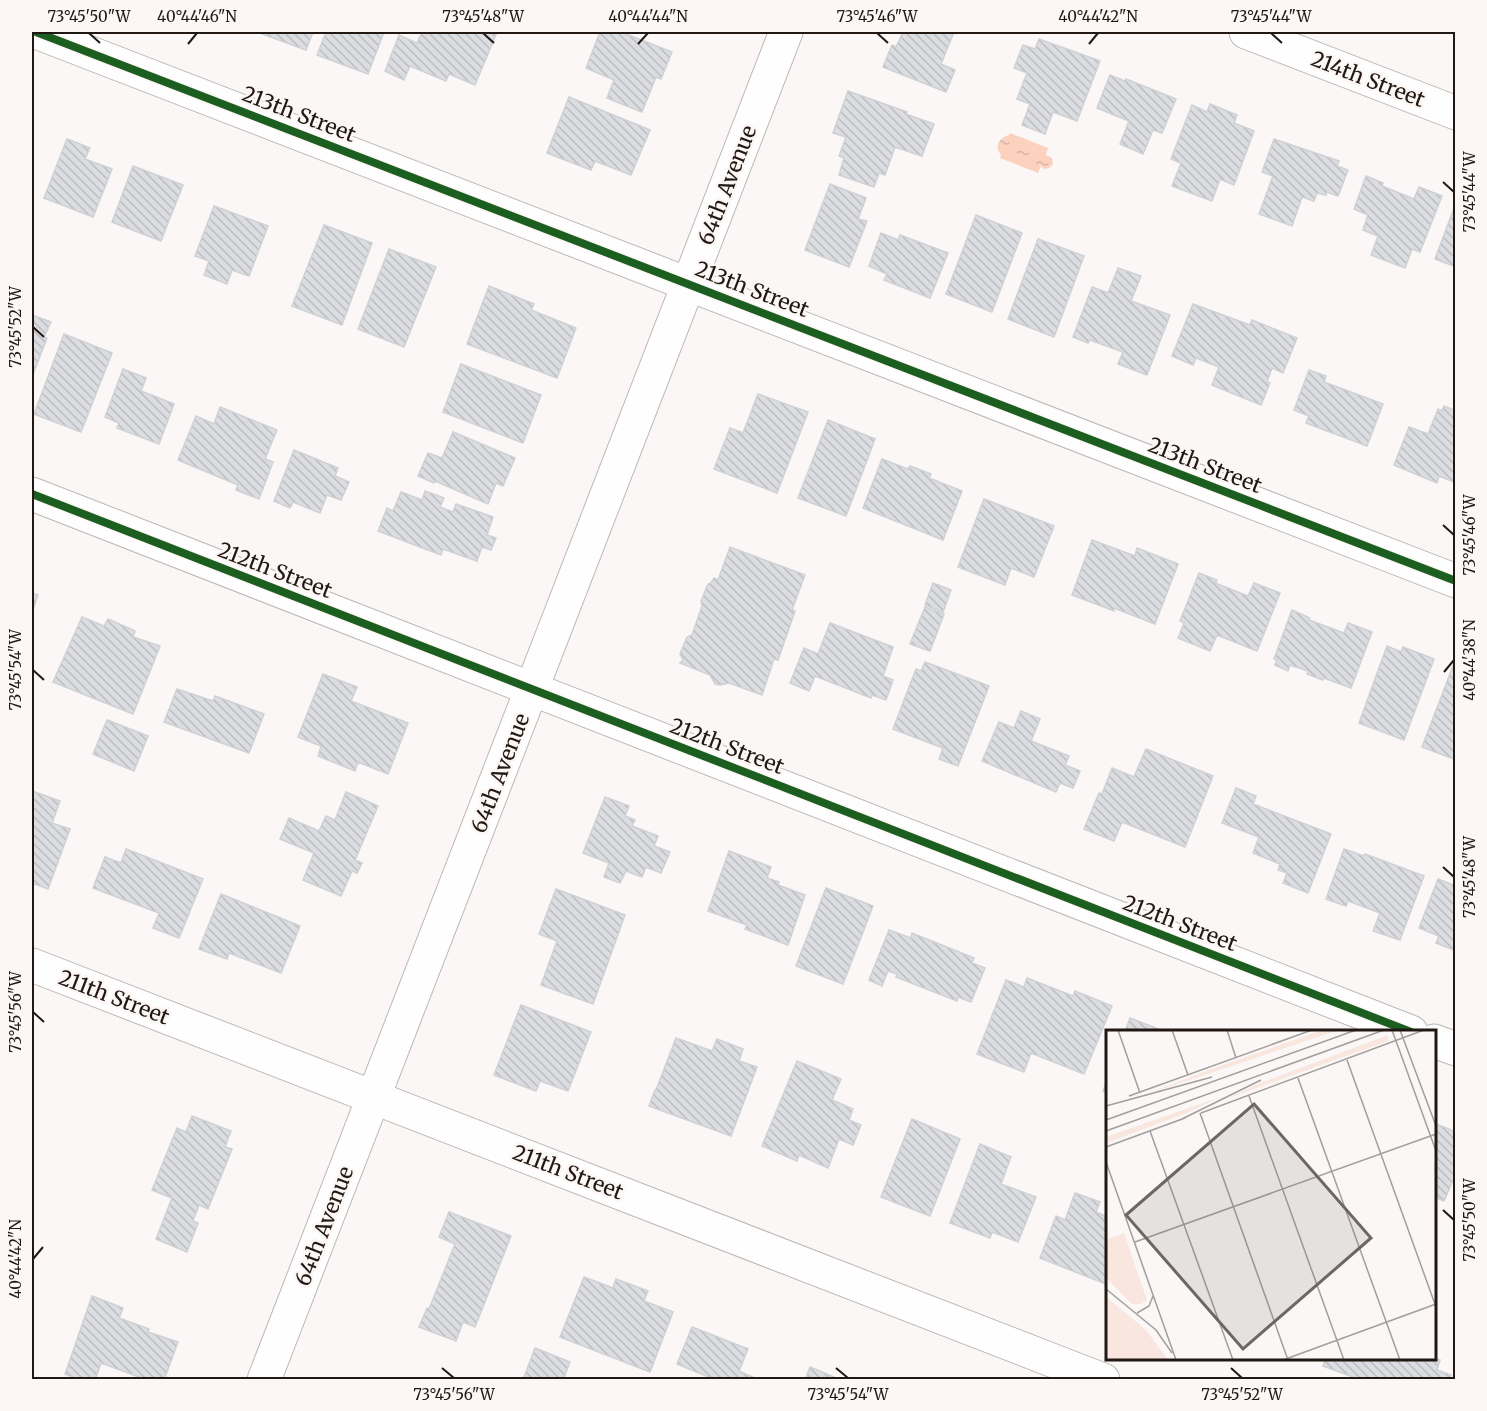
<svg xmlns="http://www.w3.org/2000/svg" width="1487" height="1411" font-family="Merriweather,serif">
<style>
.water{fill:url(#water-ripples)}
.building{fill:url(#building-back-hatch);stroke:#cfd1d4;stroke-width:1.5}
.lines{fill:none;stroke-linecap:round;stroke-linejoin:round}
.minor-casing{stroke:#beb7b5;stroke-width:35}
.minor{stroke:#fefefe;stroke-width:33}
.cycleway-casing{stroke:#fcf6f4;stroke-width:11}
.cycleway{stroke:#1b5e20;stroke-width:8}
.ticks{fill:none;stroke:#211814;stroke-width:2}
.labels{text-anchor:middle;dominant-baseline:central;stroke-width:5;stroke-linejoin:round;paint-order:stroke}
.street-label{font-size:21px;fill:#211814;stroke:#fcf6f4}
.inset-road{fill:none;stroke:#a39e9c;stroke-width:1.5}
.view{fill:#6d6663;fill-opacity:0.15;stroke:#6d6663;stroke-width:3}
.inset-edge{fill:none;stroke:#211814;stroke-width:3}
.neatline{fill:none;stroke:#211814;stroke-width:2}
.ticks-label{font-size:15px;text-anchor:middle;fill:#211814}
</style>
<defs>
<pattern id="water-ripples" width="26" height="14" patternUnits="userSpaceOnUse" patternTransform="scale(1.5)"><rect width="26" height="14" fill="#fcd2be"/><path d="M2 4q2-2 4 0t4 0M15 11q2-2 4 0t4 0" fill="none" stroke="#d8b4a2"/></pattern>
<pattern id="building-back-hatch" width="6" height="6" patternUnits="userSpaceOnUse" patternTransform="scale(1.5)"><rect width="6" height="6" fill="#dbdde1"/><path d="M-1 5l2 2M0 0l6 6M5-1l2 2" fill="none" stroke="#bcbdc0"/></pattern>
</defs>
<rect width="100%" height="100%" fill="#faf7f6"/>
<path class="water" d="M1010,133L1048,148L1046,155L1052,158L1053,164L1049,168L1044,169L1041,166L1038,173L1000,158L1001,155C994,146 999,138 1009,135Z"/>
<g class="building">
<path d="M257,32H313L306,50Z"/>
<path d="M326,32H384L368,74L317,55Z"/>
<path d="M422,32H497L475,85L449,74L446,81L410,66L404,80L385,71L399,35L417,43Z"/>
<path d="M600,32H621L672,52L661,79L656,77L642,112L607,98L614,80L586,68Z"/>
<path d="M903,32H954L941,64L955,70L946,92L883,67L892,45L896,47Z"/>
<path d="M1039,39L1100,61L1077,121L1053,112L1045,134L1022,125L1030,104L1017,99L1027,73L1014,68L1023,45L1035,49Z"/>
<path d="M1110,75L1125,81L1126,79L1176,99L1162,133L1153,130L1143,154L1120,144L1129,121L1097,108Z"/>
<path d="M848,91L907,112L906,114L934,124L922,156L895,147L885,175L879,173L874,187L839,175L844,158L839,156L846,137L833,133Z"/>
<path d="M569,97L650,130L631,175L595,161L591,170L547,153Z"/>
<path d="M1210,104L1237,115L1234,123L1254,131L1234,185L1220,179L1212,201L1172,186L1181,163L1171,159L1192,105L1207,112Z"/>
<path d="M67,139L90,148L85,159L112,169L93,217L44,198Z"/>
<path d="M1274,139L1339,161L1337,166L1348,170L1338,196L1327,192L1326,195L1317,193L1314,201L1302,197L1292,226L1259,214L1273,176L1262,172Z"/>
<path d="M133,166L183,185L161,241L112,222Z"/>
<path d="M1366,176L1383,183L1382,186L1414,199L1419,187L1442,196L1420,252L1412,249L1405,268L1371,255L1378,236L1363,230L1368,215L1354,209Z"/>
<path d="M830,184L866,198L858,219L867,221L849,267L805,250Z"/>
<path d="M214,206L268,226L249,276L232,270L227,284L204,275L209,261L195,256Z"/>
<path d="M1454,208L1456,209V267L1435,259Z"/>
<path d="M976,215L1022,233L992,312L946,294Z"/>
<path d="M324,225L372,243L342,325L292,306Z"/>
<path d="M881,233L898,240L900,235L948,253L930,298L884,280L887,274L869,266Z"/>
<path d="M1038,239L1084,256L1054,337L1008,319Z"/>
<path d="M389,249L436,267L404,347L358,329Z"/>
<path d="M1118,268L1141,276L1131,301L1170,315L1147,375L1118,364L1123,352L1090,340L1088,343L1073,337L1092,287L1108,293Z"/>
<path d="M489,286L534,304L531,310L576,328L557,378L467,344Z"/>
<path d="M1193,304L1250,325L1252,320L1297,338L1283,373L1272,368L1267,382L1270,383L1261,405L1212,385L1219,367L1196,358L1193,365L1172,356Z"/>
<path d="M32,315L51,322L44,337L47,338L32,377Z"/>
<path d="M64,334L112,353L81,432L34,414Z"/>
<path d="M461,364L541,395L523,443L443,412Z"/>
<path d="M123,369L146,378L141,391L174,404L159,444L117,428L119,423L105,417Z"/>
<path d="M1309,370L1326,376L1324,382L1383,404L1367,446L1306,423L1309,416L1294,410Z"/>
<path d="M758,394L808,412L777,493L714,469L730,428L743,433Z"/>
<path d="M1444,406L1456,411V483L1439,476L1437,483L1394,465L1409,427L1428,434L1438,409L1442,411Z"/>
<path d="M220,407L277,430L265,459L273,462L259,499L236,490L238,485L178,460L196,416L214,424Z"/>
<path d="M828,420L875,439L846,516L798,498Z"/>
<path d="M453,432L515,458L503,486L496,483L488,504L435,481L434,483L418,476L428,453L442,458Z"/>
<path d="M294,450L338,468L335,476L349,482L341,500L327,495L320,513L293,502L290,508L274,501Z"/>
<path d="M882,459L908,469L910,466L931,474L929,478L962,491L943,540L863,508Z"/>
<path d="M425,491L444,498L440,507L453,512L456,504L493,517L487,535L496,538L491,550L482,547L477,561L443,549L441,555L378,531L387,508L393,511L401,492L422,500Z"/>
<path d="M984,499L1054,526L1034,577L1011,568L1005,585L958,567Z"/>
<path d="M1092,540L1135,556L1137,548L1178,564L1155,624L1114,608V611L1072,595Z"/>
<path d="M730,547L805,575L792,610L795,611L778,660L774,659L762,695L729,683L720,685L715,684L710,675L680,663L683,660L680,654L687,637L692,635L702,606L701,601L708,584L711,583L714,578L718,580Z"/>
<path d="M1199,573L1217,580L1215,583L1248,596L1254,583L1280,593L1257,651L1217,635L1210,651L1178,638L1184,623L1180,621Z"/>
<path d="M933,583L951,590L943,612L925,605Z"/>
<path d="M32,593L38,595L32,612Z"/>
<path d="M925,607L944,614L930,651L910,644Z"/>
<path d="M1292,610L1310,618L1309,620L1344,633L1348,623L1372,632L1351,688L1324,678L1323,680L1307,674L1308,671L1290,665L1288,671L1275,665L1277,660L1274,659Z"/>
<path d="M82,617L104,626L108,619L135,631L133,637L160,646L133,714L53,682Z"/>
<path d="M830,623L893,647L883,676L893,680L886,700L872,695L871,698L815,676L809,691L790,683L804,648L818,654Z"/>
<path d="M1387,646L1401,652L1403,647L1434,659L1404,740L1359,723Z"/>
<path d="M925,662L989,686L958,766L939,759L943,748L893,729L916,669L921,671Z"/>
<path d="M1453,666L1456,667V760L1422,747Z"/>
<path d="M323,674L357,687L351,701L408,723L388,774L358,762L355,771L318,756L321,746L298,737Z"/>
<path d="M177,689L213,701L215,696L264,714L249,753L164,722Z"/>
<path d="M1021,711L1040,719L1031,741L1069,756L1065,765L1080,771L1073,788L1060,783L1056,792L982,761L999,722L1014,728Z"/>
<path d="M107,720L148,736L134,771L93,754Z"/>
<path d="M1146,749L1213,776L1185,847L1122,822L1114,841L1084,829L1099,793L1102,794L1112,768L1134,777Z"/>
<path d="M1236,788L1256,796L1253,804L1331,834L1308,893L1283,883L1287,873L1278,870L1280,864L1253,853L1259,837L1222,823Z"/>
<path d="M32,791L60,801L52,823L70,829L48,889L32,883Z"/>
<path d="M346,792L378,806L355,860L362,863L357,873L352,871L341,896L303,880L314,853L280,839L289,818L319,831L326,816L335,820Z"/>
<path d="M605,797L629,806L625,816L635,820L632,826L658,836L654,846L670,852L661,873L646,867L642,877L626,871L620,883L604,877L609,863L583,853Z"/>
<path d="M126,849L203,879L179,938L153,928L159,913L93,888L105,857L121,863Z"/>
<path d="M1344,849L1364,856L1365,854L1424,876L1400,940L1373,931L1380,913L1348,901L1346,906L1326,899Z"/>
<path d="M729,851L771,867L767,878L779,882L778,885L805,895L788,945L745,929L747,925L708,911Z"/>
<path d="M1438,879L1456,886V951L1436,943L1439,936L1419,928Z"/>
<path d="M826,888L873,906L843,984L796,966Z"/>
<path d="M556,889L625,915L593,1004L541,985L557,941L539,934Z"/>
<path d="M221,894L300,926L281,973L229,953L227,959L199,949Z"/>
<path d="M889,930L911,938L912,933L974,958L972,963L985,968L971,1002L958,997L957,1001L896,977L897,974L888,971L882,986L869,980Z"/>
<path d="M1027,978L1073,996L1075,991L1112,1006L1084,1074L1031,1053L1024,1072L977,1054L1006,980L1024,987Z"/>
<path d="M521,1005L591,1032L568,1091L540,1081L536,1091L494,1075Z"/>
<path d="M1130,1018L1166,1032H1125Z"/>
<path d="M676,1038L712,1051L717,1039L743,1049L739,1061L757,1067L731,1136L649,1106L655,1090H656Z"/>
<path d="M797,1061L841,1079L832,1100L853,1109L849,1120L861,1125L853,1145L839,1139L828,1168L799,1155L797,1161L762,1146Z"/>
<path d="M1108,1078V1093L1103,1091Z"/>
<path d="M192,1116L231,1131L225,1147L232,1149L208,1209L199,1205L193,1221L198,1223L187,1252L156,1239L172,1198L152,1190L177,1128L186,1132Z"/>
<path d="M912,1119L960,1139L930,1216L881,1197Z"/>
<path d="M1434,1123L1456,1132V1173L1444,1201L1434,1197Z"/>
<path d="M980,1144L1011,1157L1001,1184L1036,1197L1018,1242L992,1232L990,1238L950,1223Z"/>
<path d="M1075,1193L1100,1202L1096,1212L1108,1217V1285L1040,1258L1056,1216L1065,1220Z"/>
<path d="M449,1212L511,1236L475,1327L463,1322L456,1341L419,1327L427,1308L429,1309L455,1244L439,1237Z"/>
<path d="M584,1277L613,1288L616,1279L648,1291L644,1301L673,1312L650,1372L560,1337Z"/>
<path d="M92,1296L123,1308L119,1318L149,1329L148,1332L178,1342L164,1380H138L139,1377L101,1363L95,1380H79L65,1374Z"/>
<path d="M692,1327L748,1349L739,1371L759,1380H716L677,1364Z"/>
<path d="M535,1348L570,1362L563,1380H523Z"/>
<path d="M1326,1358H1434L1440,1360L1437,1370L1451,1375L1449,1380H1352L1353,1377L1323,1366Z"/>
<path d="M810,1367L827,1374L840,1380H805Z"/>
</g>
<g class="lines">
<defs>
<g id="minor">
<path d="M36,32L1456,581"/>
<path d="M1246,32L1456,113"/>
<path d="M32,494L1411,1032"/>
<path d="M32,965L1103,1380"/>
<path d="M1434,1041L1456,1049"/>
<path d="M264,1380L786,32"/>
</g>
</defs>
<use href="#minor" class="minor-casing"/>
<use href="#minor" class="minor"/>
<defs>
<g id="cycleway">
<path d="M36,32L1456,581"/>
<path d="M32,494L1411,1032"/>
</g>
</defs>
<use href="#cycleway" class="cycleway-casing"/>
<use href="#cycleway" class="cycleway"/>
</g>
<path class="ticks" d="M89,33L100,43M483,33L494,43M877,33L888,43M1271,33L1282,43M188,44L197,33M638,44L648,33M1089,44L1098,33M1443,182L1454,192M33,327L44,337M1443,525L1454,535M33,670L44,680M1444,672L1454,660M1443,867L1454,877M33,1012L44,1022M1443,1210L1454,1220M33,1259L43,1247M442,1368L454,1378M836,1368L848,1378M1231,1368L1242,1378"/>
<g class="labels">
<g class="street-label">
<text transform="translate(1368 79) rotate(21)">214th Street</text>
<text transform="translate(299 114) rotate(21)">213th Street</text>
<text transform="translate(727 185) rotate(-69)">64th Avenue</text>
<text transform="translate(752 289) rotate(21)">213th Street</text>
<text transform="translate(1205 465) rotate(21)">213th Street</text>
<text transform="translate(275 570) rotate(21)">212th Street</text>
<text transform="translate(727 746) rotate(21)">212th Street</text>
<text transform="translate(500 773) rotate(-69)">64th Avenue</text>
<text transform="translate(1180 923) rotate(21)">212th Street</text>
<text transform="translate(114 997) rotate(21)">211th Street</text>
<text transform="translate(568 1172) rotate(21)">211th Street</text>
<text transform="translate(324 1226) rotate(-69)">64th Avenue</text>
</g>
</g>
<g transform="translate(1106 1030)">
<rect width="330" height="330" fill="#faf7f6"/>
<path d="M216,0H233L39,65L100,41ZM282,5V11L120,69L152,54ZM114,67L81,83L0,113V107Z" fill="#f8e6df"/>
<path d="M18,203L41,270L35,274H26L0,248V210ZM0,267L40,300L62,330H0Z" fill="#f8e6df"/>
<path class="inset-road" d="M12,0L34,63M66,0L82,45M121,0L130,28M286,0L330,121M294,0L330,96M241,30L330,277M192,48L294,330M23,66L206,0M143,66L238,330M0,76L106,47M94,83L182,330M95,83L318,0M76,89L155,50M0,90L250,0M0,101L278,0M44,101L127,330M0,117L79,88M0,132L70,330M29,212L330,104M0,259L50,300L66,323M31,283L43,276L47,266M177,330L330,274"/>
<path class="view" d="M148,74L265,208L137,319L20,185Z"/>
<rect width="330" height="330" class="inset-edge"/>
</g>
<rect width="1487" height="1411" fill="none" stroke="#fcf6f4" stroke-width="66"/>
<rect x="33" y="33" width="1421" height="1345" class="neatline"/>
<g class="ticks-label">
<text x="89" y="22">73°45'50"W</text>
<text x="197" y="22">40°44'46"N</text>
<text x="483" y="22">73°45'48"W</text>
<text x="648" y="22">40°44'44"N</text>
<text x="877" y="22">73°45'46"W</text>
<text x="1098" y="22">40°44'42"N</text>
<text x="1271" y="22">73°45'44"W</text>
<text transform="translate(1470 192) rotate(-90)" y="5">73°45'44"W</text>
<text transform="translate(16 327) rotate(-90)" y="5">73°45'52"W</text>
<text transform="translate(1470 535) rotate(-90)" y="5">73°45'46"W</text>
<text transform="translate(1470 660) rotate(-90)" y="5">40°44'38"N</text>
<text transform="translate(16 670) rotate(-90)" y="5">73°45'54"W</text>
<text transform="translate(1470 877) rotate(-90)" y="5">73°45'48"W</text>
<text transform="translate(16 1012) rotate(-90)" y="5">73°45'56"W</text>
<text transform="translate(1470 1220) rotate(-90)" y="5">73°45'50"W</text>
<text transform="translate(16 1259) rotate(-90)" y="5">40°44'42"N</text>
<text x="454" y="1400">73°45'56"W</text>
<text x="848" y="1400">73°45'54"W</text>
<text x="1242" y="1400">73°45'52"W</text>
</g>
</svg>
